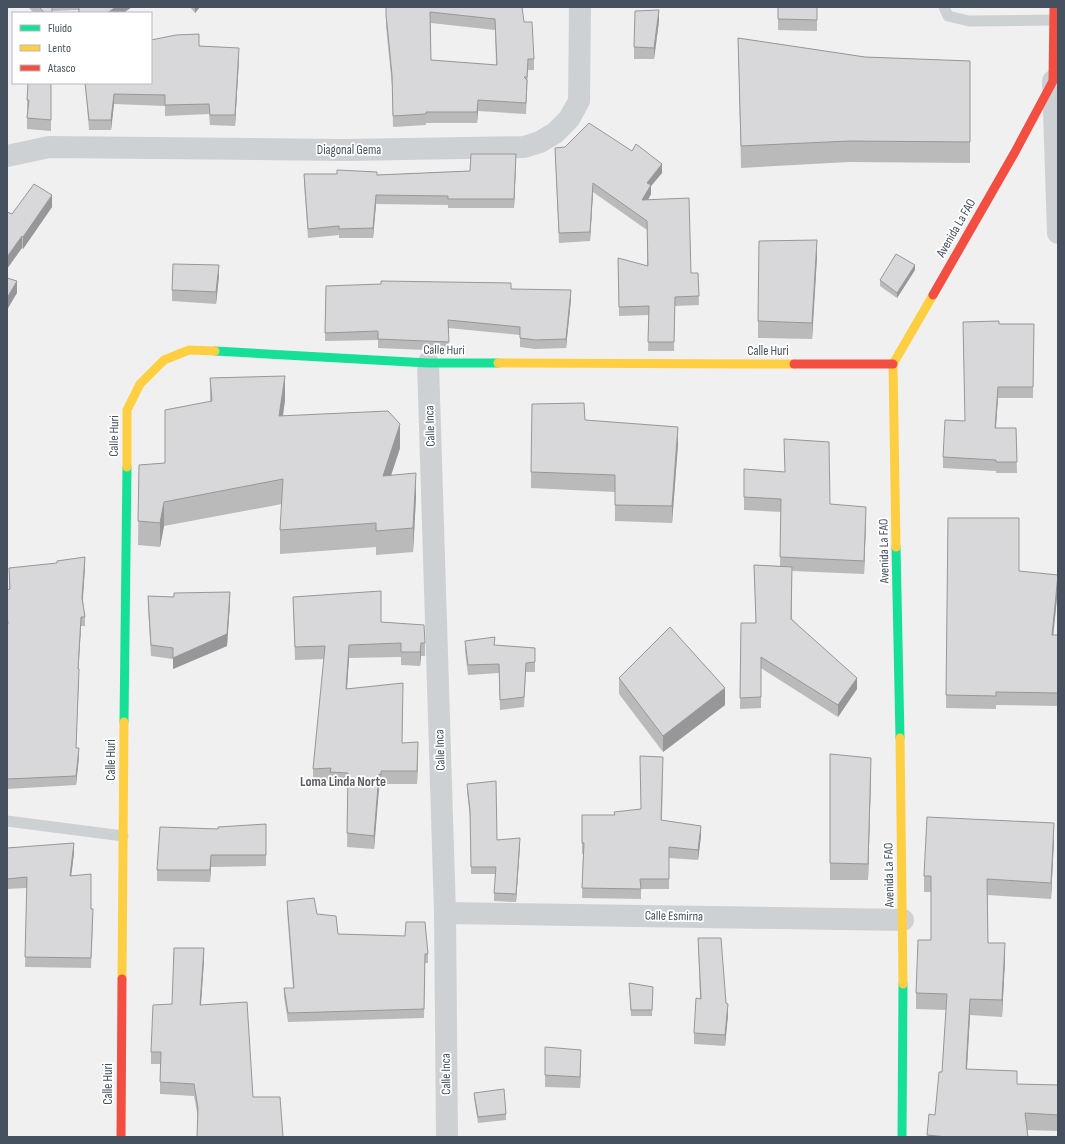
<svg xmlns="http://www.w3.org/2000/svg" width="1065" height="1144" font-family="'Sofia Sans Condensed',sans-serif">
<style>
.lines{fill:none;stroke-linecap:round;stroke-linejoin:round}
.lane{stroke:#ced1d4;stroke-width:11}
.street{stroke:#ced1d4;stroke-width:22}
.fast{stroke:#16e098;stroke-width:9}
.slow{stroke:#ffcf43;stroke-width:9}
.jam{stroke:#f24e42;stroke-width:9}
.wall{fill:#bababb;fill-rule:evenodd}
.shaded-wall{fill:#979799}
.building{fill:#d8d8da;stroke:#979799;fill-rule:evenodd}
.labels{text-anchor:middle;dominant-baseline:central;stroke-width:3.5;stroke-linejoin:round;paint-order:stroke}
.street-label{font-size:13px;fill:#45515e;stroke:#fff}
.neighbourhood-label{font-size:14px;font-weight:bold;fill:#5b5f65;stroke:#fff}
</style>
<rect width="100%" height="100%" fill="#f1f0f0"/>
<g class="lines">
<g class="lane">
<path d="M944,7L948,16L969,21L1054,20"/>
<path d="M7,821L123,836"/>
</g>
<g class="street">
<path d="M1053,81L1058,233"/>
<path d="M7,156L49,147L345,150L524,147L540,142L555,133L569,119L579,101L580,7"/>
<path d="M428,363L445,913L447,1137"/>
<path d="M445,913L903,920"/>
</g>
<g class="fast">
<path d="M215,351L428,363H498"/>
<path d="M896,547L900,738"/>
<path d="M124,722L127,467"/>
<path d="M902,1137L903,984"/>
</g>
<g class="slow">
<path d="M498,363L794,364"/>
<path d="M127,467V410L140,384L164,360L189,350L215,351"/>
<path d="M896,547L893,364L933,295"/>
<path d="M900,738L903,984"/>
<path d="M122,979L124,722"/>
</g>
<g class="jam">
<path d="M933,295L1015,152L1053,81L1054,7"/>
<path d="M794,364H893"/>
<path d="M121,1137L122,979"/>
</g>
</g>
<g class="wall">
<path d="M28,7H132L123,13H78V10L52,11V13H34Z"/>
<path d="M190,7H200L195,13Z"/>
<path d="M386,7L524,22L534,59V70H528L526,114L478,111L477,123H426V125L393,127L392,86L386,26ZM431,23L495,30L496,65L431,60Z"/>
<path d="M778,7H817V31L778,30Z"/>
<path d="M659,21L654,59H634V47Z"/>
<path d="M738,38L865,57L970,61V163L849,162L741,168Z"/>
<path d="M199,46L239,59L235,126L210,125L209,114L165,116V106L114,104L111,130H89L85,83H151Z"/>
<path d="M51,83V131L27,129V118L28,111H27V100Z"/>
<path d="M555,148L662,173L651,186V194L648,200L691,273H698L699,305L675,306L674,351H648L649,315L619,316L618,258L647,266V230L593,192L590,241L559,243Z"/>
<path d="M516,163L514,208H448V205L376,204L373,238H339V235L308,238L304,183V174L377,175L470,171Z"/>
<path d="M52,207L23,249L22,248L12,214Z"/>
<path d="M817,257L812,339L758,338V321Z"/>
<path d="M915,270L897,298L880,286V280Z"/>
<path d="M219,276L216,304L172,301V290Z"/>
<path d="M326,286L511,289L571,299L566,348L535,349L520,347V335L448,328L449,351L378,348V340L325,341Z"/>
<path d="M999,324H1034L1033,398H998L996,428H1016L1017,473H996V471L943,468V457L965,421Z"/>
<path d="M210,378L285,400L283,416L400,448L391,475L416,497L413,552L376,555V547L280,554V530L282,504L164,526L160,547L138,545L139,465L165,463L210,401Z"/>
<path d="M585,420L678,444L672,523L615,521V492L531,488V472Z"/>
<path d="M784,439L830,504L866,520L864,574L792,571V619L857,689L838,717L761,668V708L740,709L741,623H756L754,565L780,566L781,512L744,510V469L785,472Z"/>
<path d="M948,518L1019,571L1058,588L1053,635H1058V706L996,705V709L946,708Z"/>
<path d="M85,566L83,601L85,617V626H81L78,669L79,678L76,748L79,757L76,785L7,789V590L9,589V568Z"/>
<path d="M148,596L230,603L227,646L173,669V659L151,656L148,607Z"/>
<path d="M293,597L381,622L425,643V656H421L420,666L401,665V657L349,658L347,689L402,743L418,755L417,784H381V788H379L374,849L347,847L348,786L330,785V781L313,782V769L324,659L295,660Z"/>
<path d="M465,641L495,645L535,648V672H526L524,707L500,710L499,673L468,675L465,651Z"/>
<path d="M619,678L725,705L663,752L619,694Z"/>
<path d="M830,754L871,774L868,880H830Z"/>
<path d="M663,767L662,821L701,836L698,860L669,858V889H641V899L582,898L583,854H582V815H615L641,809Z"/>
<path d="M467,784L497,840L520,845L516,902L494,901V893L496,874H471L470,818L467,791Z"/>
<path d="M266,824V866L211,867L210,882L157,881V870L218,829Z"/>
<path d="M1054,840L1051,899L988,895V943L1005,960L1002,1017L970,1015L967,1069L1017,1084L1058,1085V1131L1027,1130L1028,1137H927L929,1114L935,1115L942,1072L946,1010L916,1009V993L931,940V892H924V876Z"/>
<path d="M7,848L74,853L71,876L91,909L93,919L91,968L25,967L27,888L7,889Z"/>
<path d="M287,901L317,914L338,934L405,936L428,954V963H425L424,1018L288,1022L284,997V988H293L287,911Z"/>
<path d="M698,938L726,1003L728,1015L725,1046L694,1044V1033L700,999Z"/>
<path d="M204,960L201,1005L198,1118L194,1096L160,1094V1064H151V1052L172,1004Z"/>
<path d="M629,983L653,987L652,1016H631Z"/>
<path d="M545,1047L581,1061L580,1088L545,1087Z"/>
<path d="M474,1093L506,1114V1120L478,1123L474,1098Z"/>
</g>
<g class="shaded-wall">
<path d="M116,7H132L123,13H107Z"/>
<path d="M195,7H200L195,13Z"/>
<path d="M659,10V21L654,59V48Z"/>
<path d="M239,48V59L235,126V115Z"/>
<path d="M114,94V104L111,130V120Z"/>
<path d="M478,100V111L477,123V112Z"/>
<path d="M516,154V163L514,208V199Z"/>
<path d="M662,164V173L651,186V194L642,210V200L647,183Z"/>
<path d="M593,183V192L590,241V232Z"/>
<path d="M52,195V207L23,249V237Z"/>
<path d="M376,195V204L373,238V228Z"/>
<path d="M22,236V248L7,269V257Z"/>
<path d="M817,240V257L812,339V323Z"/>
<path d="M219,265V276L216,304V292Z"/>
<path d="M915,265V270L897,298V293Z"/>
<path d="M17,281V293L7,310V298Z"/>
<path d="M571,290V299L566,348V339Z"/>
<path d="M285,376V400L279,441V416Z"/>
<path d="M998,387V398L995,439V428Z"/>
<path d="M400,424V448L383,500V476Z"/>
<path d="M678,427V444L672,523V506Z"/>
<path d="M416,473V497L413,552V528Z"/>
<path d="M164,502V526L160,547V523Z"/>
<path d="M866,507V520L864,574V561Z"/>
<path d="M85,557V566L82,607V598Z"/>
<path d="M1058,575V588L1052,648V635Z"/>
<path d="M230,592V603L227,646L173,669V658Z"/>
<path d="M81,617V626L78,678V669Z"/>
<path d="M421,643V656L420,666V652Z"/>
<path d="M349,645V658L346,702V689Z"/>
<path d="M857,678V689L838,717V705Z"/>
<path d="M725,688V705L663,752V736Z"/>
<path d="M418,742V755L417,784V771Z"/>
<path d="M79,748V757L76,785V776Z"/>
<path d="M871,758V774L868,880V864Z"/>
<path d="M379,774V788L374,849V836Z"/>
<path d="M1054,823V840L1051,899V883Z"/>
<path d="M701,826V836L698,860V850Z"/>
<path d="M520,838V845L516,902V894Z"/>
<path d="M74,843V853L70,886V876Z"/>
<path d="M211,855V867L210,882V870Z"/>
<path d="M1005,943V960L1002,1017V1000Z"/>
<path d="M204,948V960L200,1017V1005Z"/>
<path d="M970,999V1015L966,1085V1069Z"/>
<path d="M728,1004V1015L725,1046V1035Z"/>
<path d="M581,1050V1061L580,1088V1077Z"/>
</g>
<g class="building">
<path d="M39,7H52V13H45Z"/>
<path d="M79,7H116L107,13H79Z"/>
<path d="M386,7H522L524,22H532L534,59H528L527,77H524L527,80L526,103L478,100L477,112H426V114L393,116L392,75L386,15ZM430,12L495,19L497,65L431,60Z"/>
<path d="M778,7H817V20L778,19Z"/>
<path d="M659,10L654,48L634,47L635,11Z"/>
<path d="M199,34V46L239,48L235,115H210L209,104L165,105V95L114,94L111,120H89L85,83H151V40L176,35Z"/>
<path d="M738,38L865,57L970,61V142L849,141L741,146Z"/>
<path d="M28,83H51V120L27,118L29,100H27Z"/>
<path d="M589,123L632,151L636,144L662,164L647,183L651,185L642,200L689,198L691,273H698L699,296L675,297L674,342H648L649,306L619,307L618,258L648,266L647,221L593,183L590,232L559,233L555,148L565,147Z"/>
<path d="M471,154H516L514,199H448V196L376,195L373,228L339,229V226L308,229L304,174H337V170L377,172V175L470,171Z"/>
<path d="M34,184L52,195L23,237L22,236L7,257V212L12,214Z"/>
<path d="M817,240L812,323L758,321L759,241Z"/>
<path d="M896,254L915,265L897,293L880,280Z"/>
<path d="M173,264L219,265L216,292L172,290Z"/>
<path d="M7,278L17,281L7,298Z"/>
<path d="M381,281L511,283V289L571,290L566,339L535,340L520,338V327L448,320L449,342L378,339V331L325,333L326,286L381,284Z"/>
<path d="M999,321V324H1034L1033,387H998L995,428H1016L1017,462H996V460L943,457L945,420L965,421L963,322Z"/>
<path d="M285,376L279,416L388,411L400,424L383,476L416,473L413,528L376,531V523L280,530L283,479L164,502L160,523L138,521L139,465L165,463V410L212,401L210,378Z"/>
<path d="M584,403L585,420L678,427L672,506L615,505V475L531,472L532,404Z"/>
<path d="M784,439L829,442L830,504L866,507L864,561L780,557L781,499L744,497V469L785,472Z"/>
<path d="M948,518H1019V571L1058,575L1052,635H1058V693L996,692V696L946,695Z"/>
<path d="M85,557L82,598L85,617H81L78,669H79L76,748H79L76,776L7,779V624H8L7,615V590L10,589L9,568L57,563V561Z"/>
<path d="M754,565L792,567L791,619L857,678L838,705L761,657V697L740,698L741,623H756Z"/>
<path d="M381,591V622L424,625L425,643H421L420,652H401V643L349,645L346,689L403,683L402,743L418,742L417,771H381V775L379,774L374,836L347,833L348,773L330,772L331,768L313,769L325,646L295,647L293,597Z"/>
<path d="M230,592L227,634L173,658V648L151,645L148,596L174,597V593Z"/>
<path d="M670,627L725,688L663,736L619,678Z"/>
<path d="M495,637L494,645L535,648V662L526,663L524,697L500,700L499,664L468,665L465,641Z"/>
<path d="M830,754L871,758L868,864L830,863Z"/>
<path d="M640,756L663,757L661,820L701,826L698,850L669,847V879H640L641,889L582,888L584,843H582V815H615L614,812L641,809Z"/>
<path d="M496,781L497,840L520,838L516,894L494,893L496,867H471L470,810L467,784Z"/>
<path d="M927,817L1054,823L1051,883L987,879L988,943H1005L1002,1000L970,999L966,1069L1017,1071V1084L1058,1085V1115L1025,1113L1028,1137H947L927,1135L929,1114L935,1115L939,1072H942L947,994L916,993L918,940H931V876H924Z"/>
<path d="M266,824V855H211L210,870H157L160,827L218,829V827Z"/>
<path d="M74,843L70,876L91,874V909H93L91,958L25,957L27,877L7,879V848Z"/>
<path d="M314,898L317,914L336,916L338,934L405,936L406,922H425L428,954H425L424,1009L288,1013L284,988H294L287,901Z"/>
<path d="M698,938H721L726,1003L728,1004L725,1035L694,1033L696,998L701,999Z"/>
<path d="M174,948H204L200,1005L247,1002L253,1097H280L283,1137H197L198,1108L194,1084L160,1082L161,1052H151L153,1005L172,1004Z"/>
<path d="M629,983L653,987L652,1010H631Z"/>
<path d="M545,1047L581,1050L580,1077L545,1075Z"/>
<path d="M504,1089L506,1114L478,1117L474,1093Z"/>
</g>
<g class="labels">
<g class="street-label">
<text x="349" y="150">Diagonal Gema</text>
<text transform="translate(956 228) rotate(-60)">Avenida La FAO</text>
<text transform="translate(444 350) rotate(1)">Calle Huri</text>
<text x="768" y="351">Calle Huri</text>
<text transform="translate(430 426) rotate(-92)">Calle Inca</text>
<text transform="translate(114 436) rotate(-89)">Calle Huri</text>
<text transform="translate(884 551) rotate(-91)">Avenida La FAO</text>
<text transform="translate(440 750) rotate(-92)">Calle Inca</text>
<text transform="translate(111 760) rotate(-90)">Calle Huri</text>
<text transform="translate(889 875) rotate(-91)">Avenida La FAO</text>
<text transform="translate(674 916) rotate(1)">Calle Esmirna</text>
<text transform="translate(446 1074) rotate(-91)">Calle Inca</text>
<text transform="translate(108 1084) rotate(-90)">Calle Huri</text>
</g>
<g class="neighbourhood-label">
<text x="343" y="781">Loma Linda Norte</text>
</g>
</g>
<rect width="1065" height="1144" fill="none" stroke="#45515e" stroke-width="16"/>
<rect x="12" y="12" width="140" height="72" fill="#ffffff" stroke="#b5b9bf"/>
<rect x="20" y="25" width="20" height="6" fill="#16e098" stroke="#b5b9bf"/>
<text x="48" y="32" font-size="12" fill="#45515e">Fluido</text>
<rect x="20" y="45" width="20" height="6" fill="#ffcf43" stroke="#b5b9bf"/>
<text x="48" y="52" font-size="12" fill="#45515e">Lento</text>
<rect x="20" y="65" width="20" height="6" fill="#f24e42" stroke="#b5b9bf"/>
<text x="48" y="72" font-size="12" fill="#45515e">Atasco</text>
</svg>
